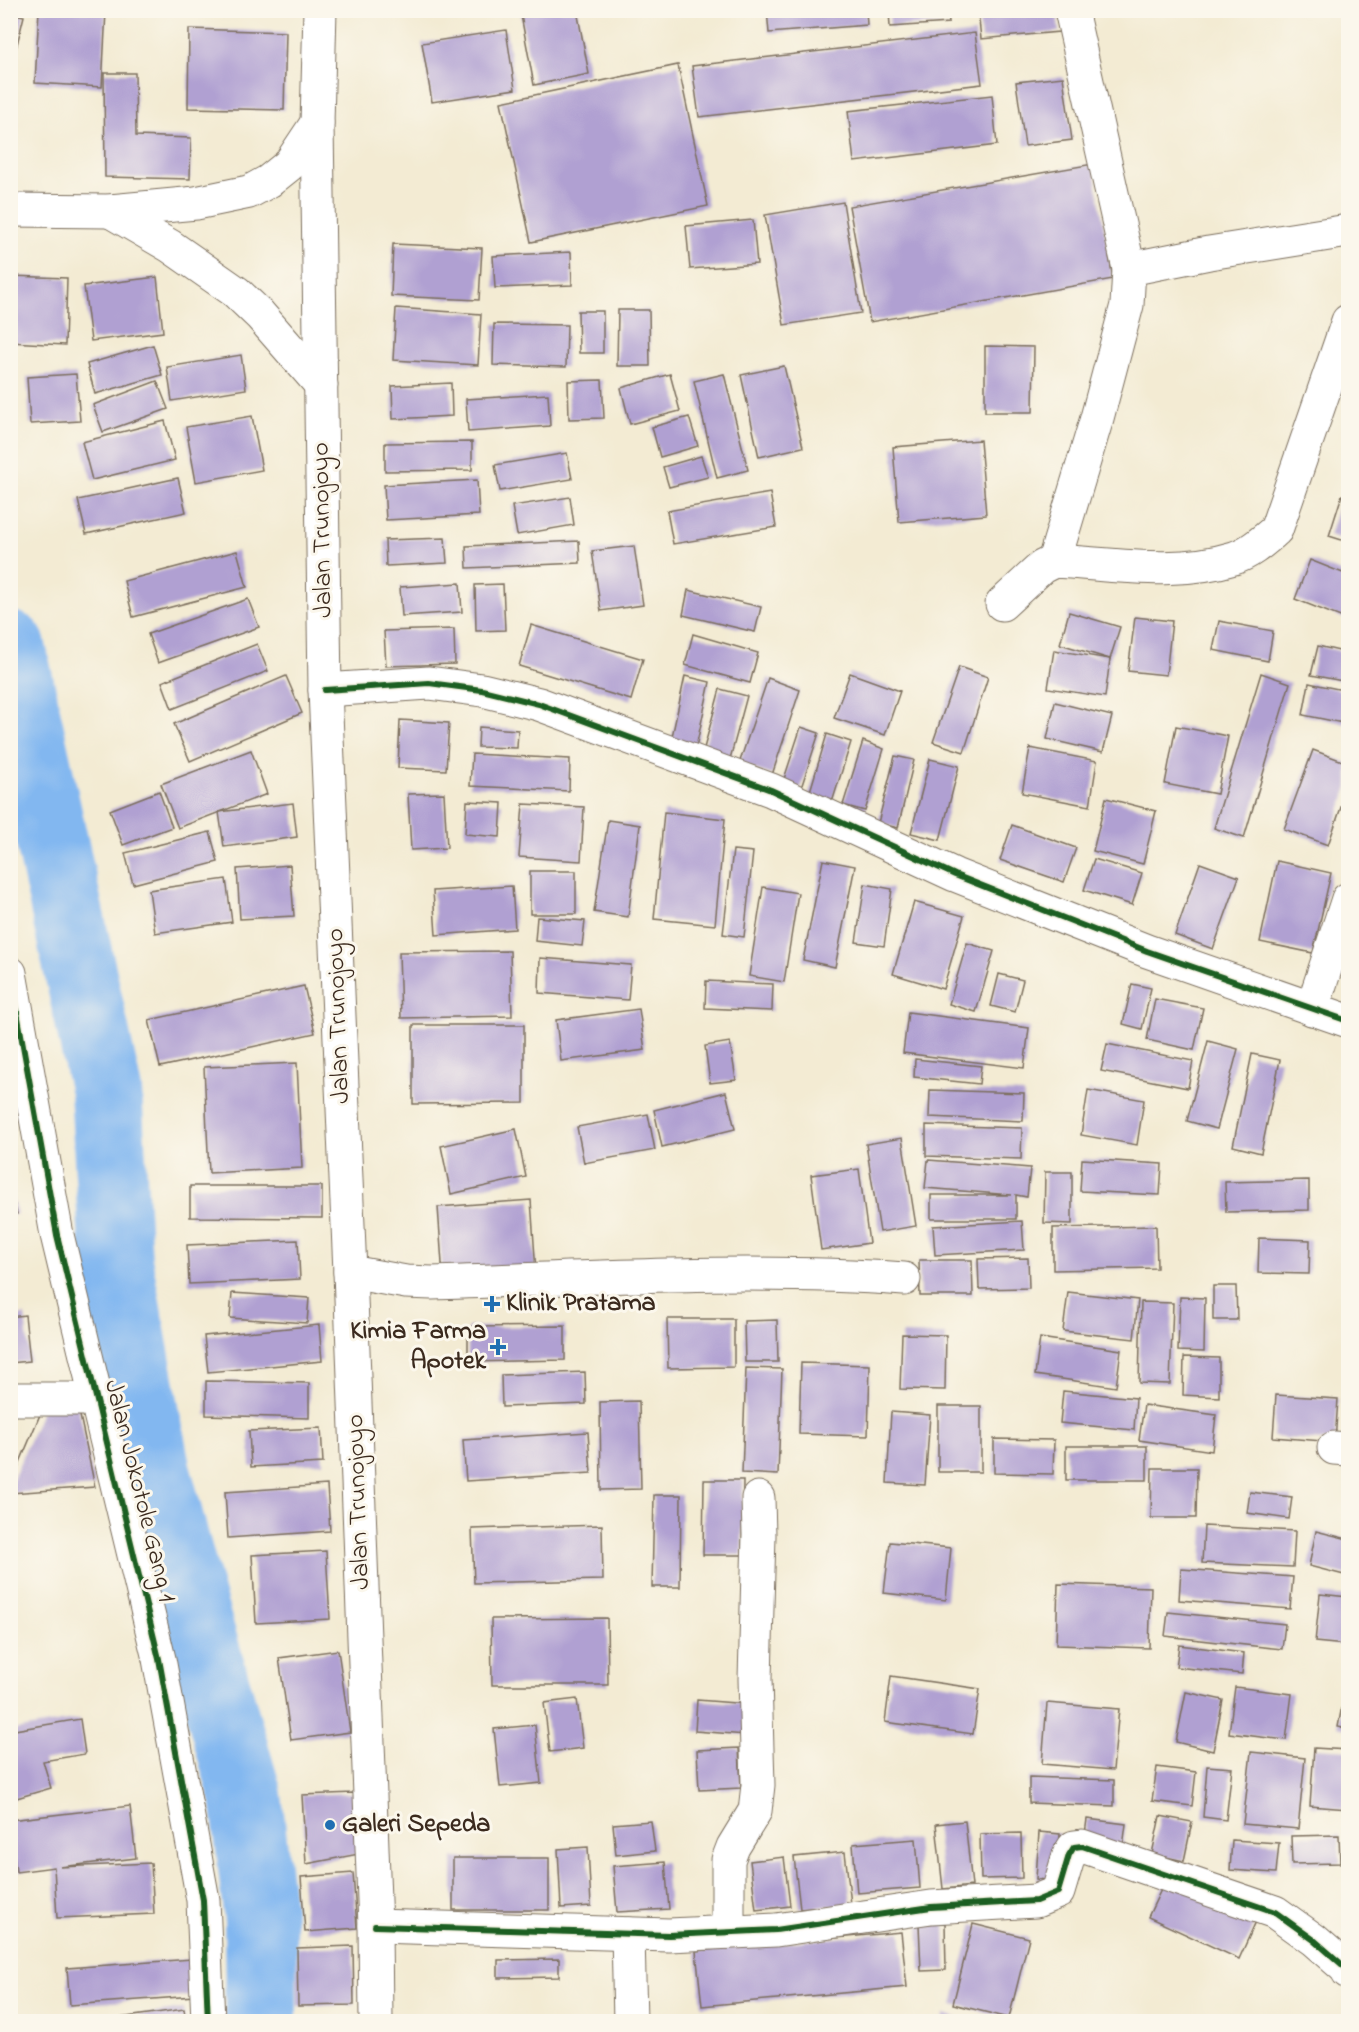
<svg xmlns="http://www.w3.org/2000/svg" width="1359" height="2032" font-family="'Indie Flower',sans-serif">
<style>
.lines{fill:none;stroke-linecap:round;stroke-linejoin:round}
.river{stroke:#82b7f0;stroke-width:72}
.building{fill:#b0a0d2}
.street-casing{stroke:#7b6e5d;stroke-width:35}
.secondary-casing{stroke:#7b6e5d;stroke-width:35}
.street{stroke:#fff;stroke-width:33}
.secondary{stroke:#fff;stroke-width:33}
.cycleway-casing{stroke:#fbf7ec;stroke-width:10}
.cycleway{stroke:#1b5e20;stroke-width:6}
.poi-dot{fill:#1f6fb2;stroke:#fbf7ec;stroke-width:2}
.labels{text-anchor:middle;dominant-baseline:central;stroke-width:6;stroke-linejoin:round;paint-order:stroke}
.street-label{font-size:26px;fill:#3b2a1e;stroke:#fbf7ec}
.poi-label{font-size:26px;font-weight:bold;fill:#3b2a1e;stroke:#fbf7ec;text-anchor:start}
</style>
<rect width="100%" height="100%" fill="#fbf7ec"/>
<filter id="ink" filterUnits="userSpaceOnUse"><feTurbulence type="fractalNoise" baseFrequency=".0167" numOctaves="2"/><feDisplacementMap in="SourceGraphic" scale="12" xChannelSelector="R" yChannelSelector="G"/><feConvolveMatrix kernelMatrix="1 2 1 2 8 2 1 2 1" color-interpolation-filters="sRGB"/></filter>
<filter id="wash" filterUnits="userSpaceOnUse"><feTurbulence type="fractalNoise" baseFrequency=".008" numOctaves="4" result="noise"/><feDisplacementMap in="SourceGraphic" scale="24" xChannelSelector="R" yChannelSelector="G"/><feGaussianBlur stdDeviation="1.35" result="paint"/><feColorMatrix in="noise" values="0 0 0 0 0 0 0 0 0 0 0 0 0 0 0 0 0 1.4 0 .05"/><feComposite in="paint" operator="in"/></filter>
<g filter="url(#wash)">
<rect width="100%" height="100%" fill="#f3ebd3"/>
<g class="lines">
<path class="river" d="M10,647L106,1091L116,1260L154,1468L189,1598L246,1796L260,1920L261,2022"/>
</g>
<g id="blocks">
<g class="building">
<path d="M39,10L106,11L102,87L35,83Z"/>
<path d="M520,10H577L589,74L534,85Z"/>
<path d="M767,10H866L867,25L769,33Z"/>
<path d="M889,10H948L949,23L890,27Z"/>
<path d="M978,10H1057L1059,32L981,39Z"/>
<path d="M10,13L24,16L11,69H10Z"/>
<path d="M189,29L286,32L284,110L188,108Z"/>
<path d="M506,30L515,89L432,102L422,43Z"/>
<path d="M975,33L982,84L699,117L692,66Z"/>
<path d="M678,65L708,206L531,242L501,102Z"/>
<path d="M104,73H135L136,136L191,138L190,179L105,177Z"/>
<path d="M1063,77L1072,140L1025,146L1016,82Z"/>
<path d="M992,95L997,145L854,162L848,111Z"/>
<path d="M1093,164L1113,279L870,322L849,206Z"/>
<path d="M843,202L861,313L784,325L765,215Z"/>
<path d="M753,220L757,264L690,269L686,226Z"/>
<path d="M393,244L482,248L479,300L391,296Z"/>
<path d="M571,252L572,285L495,288L493,256Z"/>
<path d="M10,276L67,278L65,345L10,342Z"/>
<path d="M157,277L163,332L91,341L84,286Z"/>
<path d="M396,308L481,314L478,365L393,360Z"/>
<path d="M618,310H649L650,366H617Z"/>
<path d="M578,311H603V353H579Z"/>
<path d="M494,324L567,325L566,367L493,365Z"/>
<path d="M153,345L162,375L95,394L87,364Z"/>
<path d="M985,346L1034,347L1033,412H985Z"/>
<path d="M241,355L246,389L172,401L167,367Z"/>
<path d="M784,366L803,447L759,457L741,375Z"/>
<path d="M76,374L80,421L30,424L27,377Z"/>
<path d="M670,374L680,411L630,424L621,388Z"/>
<path d="M724,374L748,470L717,478L694,381Z"/>
<path d="M602,380L604,418L569,419L568,381Z"/>
<path d="M157,381L168,409L103,432L93,405Z"/>
<path d="M451,383L452,416L393,419L392,386Z"/>
<path d="M548,394L550,426L468,432L466,399Z"/>
<path d="M252,416L262,470L196,482L186,427Z"/>
<path d="M689,417L698,446L660,457L652,427Z"/>
<path d="M165,421L175,460L92,480L82,442Z"/>
<path d="M980,440L986,515L899,522L893,447Z"/>
<path d="M472,442V470L385,471V443Z"/>
<path d="M567,453L572,479L500,491L495,465Z"/>
<path d="M701,456L708,477L669,487L663,467Z"/>
<path d="M178,478L186,512L86,534L78,500Z"/>
<path d="M477,480L479,515L386,520L384,485Z"/>
<path d="M770,493L776,527L673,544L667,511Z"/>
<path d="M1342,495L1348,497V542L1329,536Z"/>
<path d="M570,497L574,525L517,535L512,506Z"/>
<path d="M445,538L447,563L386,566L385,540Z"/>
<path d="M579,541L580,563L467,568L466,546Z"/>
<path d="M634,546L643,605L601,611L592,551Z"/>
<path d="M237,551L247,587L133,617L124,581Z"/>
<path d="M1310,560L1348,575V620L1295,599Z"/>
<path d="M460,583L462,612L402,616L400,587Z"/>
<path d="M503,584L505,630L476,631L475,585Z"/>
<path d="M688,590L761,607L755,632L683,615Z"/>
<path d="M248,599L259,627L158,663L148,634Z"/>
<path d="M1069,612L1120,627L1110,659L1060,644Z"/>
<path d="M1135,617L1172,621L1166,675L1128,671Z"/>
<path d="M1219,621L1273,631L1268,661L1213,650Z"/>
<path d="M531,625L643,659L631,700L519,666Z"/>
<path d="M454,629L455,664L386,666L384,631Z"/>
<path d="M693,634L758,653L750,683L685,665Z"/>
<path d="M257,644L268,671L172,709L162,682Z"/>
<path d="M1318,646L1348,653V682L1311,675Z"/>
<path d="M1054,650L1110,659L1105,697L1048,688Z"/>
<path d="M959,667L988,677L964,752L933,742Z"/>
<path d="M850,673L900,691L885,735L834,718Z"/>
<path d="M1261,673L1290,683L1244,838L1214,828Z"/>
<path d="M286,676L302,713L190,761L174,724Z"/>
<path d="M685,676L710,682L695,752L670,746Z"/>
<path d="M768,678L800,690L772,775L739,764Z"/>
<path d="M1309,683L1348,691V724L1303,715Z"/>
<path d="M720,689L747,696L730,759L703,752Z"/>
<path d="M1055,702L1112,716L1103,752L1047,739Z"/>
<path d="M400,720L449,723L446,770L398,768Z"/>
<path d="M1176,726L1228,736L1217,794L1165,784Z"/>
<path d="M479,727L518,730L517,748L478,747Z"/>
<path d="M801,727L819,733L801,788L783,782Z"/>
<path d="M827,734L851,742L829,812L806,805Z"/>
<path d="M863,741L884,749L865,811L843,805Z"/>
<path d="M1030,748L1097,761L1090,806L1022,793Z"/>
<path d="M251,750L267,794L178,828L161,784Z"/>
<path d="M1313,750L1348,763V787L1328,845L1284,829Z"/>
<path d="M472,754L570,759L569,791L470,786Z"/>
<path d="M895,756L914,760L898,828L878,823Z"/>
<path d="M930,759L959,766L940,840L911,833Z"/>
<path d="M159,791L172,827L123,845L110,810Z"/>
<path d="M444,793L447,848L411,850L408,794Z"/>
<path d="M1106,798L1156,811L1143,864L1093,851Z"/>
<path d="M467,801L502,803L500,837L465,834Z"/>
<path d="M293,803L297,837L224,847L219,812Z"/>
<path d="M523,804L584,807L581,861L519,857Z"/>
<path d="M664,812L725,819L715,925L654,919Z"/>
<path d="M608,820L640,825L628,917L594,912Z"/>
<path d="M1012,825L1076,848L1064,882L1000,860Z"/>
<path d="M210,832L218,862L133,884L125,853Z"/>
<path d="M733,850L753,852L744,937L723,934Z"/>
<path d="M1094,859L1142,873L1132,905L1084,890Z"/>
<path d="M823,860L855,866L835,967L803,960Z"/>
<path d="M1277,861L1331,873L1313,953L1260,942Z"/>
<path d="M1200,863L1239,877L1213,949L1175,935Z"/>
<path d="M290,865L294,916L240,919L237,869Z"/>
<rect x="530" y="871" width="46" height="43"/>
<path d="M226,879L232,922L155,933L149,890Z"/>
<path d="M865,884L892,889L884,946L856,942Z"/>
<path d="M512,886L515,929L436,935L433,891Z"/>
<path d="M763,887L798,893L784,982L749,976Z"/>
<path d="M914,902L964,916L943,989L893,974Z"/>
<path d="M537,917L585,921L582,946L535,941Z"/>
<path d="M967,943L994,951L976,1012L949,1004Z"/>
<path d="M510,951L512,1016L401,1018L399,952Z"/>
<path d="M540,958L631,965L628,1000L539,993Z"/>
<path d="M999,974L1023,980L1015,1012L991,1006Z"/>
<path d="M706,981L773,984L772,1011L705,1008Z"/>
<path d="M1132,984L1151,988L1142,1029L1123,1024Z"/>
<path d="M304,986L315,1033L160,1067L149,1020Z"/>
<path d="M1155,999L1203,1008L1194,1050L1147,1040Z"/>
<path d="M639,1009L645,1050L561,1061L556,1020Z"/>
<path d="M908,1012L1029,1028L1024,1068L903,1053Z"/>
<path d="M413,1025H524V1103L413,1104Z"/>
<path d="M1208,1041L1238,1049L1217,1129L1187,1121Z"/>
<path d="M730,1042L736,1080L710,1083L705,1046Z"/>
<path d="M1107,1044L1193,1061L1188,1088L1101,1071Z"/>
<path d="M1252,1054L1280,1060L1261,1153L1233,1146Z"/>
<path d="M915,1059L981,1066L979,1084L914,1077Z"/>
<path d="M297,1063L302,1168L209,1173L204,1067Z"/>
<path d="M930,1090L1024,1093L1023,1121L929,1117Z"/>
<path d="M1088,1090L1144,1100L1137,1145L1081,1135Z"/>
<path d="M726,1092L735,1129L662,1147L654,1110Z"/>
<path d="M648,1114L655,1150L584,1163L577,1127Z"/>
<path d="M926,1125L1022,1128L1021,1159L926,1156Z"/>
<path d="M516,1129L526,1177L451,1194L441,1146Z"/>
<path d="M902,1138L916,1226L880,1232L866,1144Z"/>
<path d="M1082,1159L1162,1164L1160,1195L1080,1191Z"/>
<path d="M928,1160L1030,1168L1027,1197L1016,1195V1219H931V1195H1012L925,1188Z"/>
<path d="M859,1169L869,1243L821,1250L811,1175Z"/>
<path d="M1045,1172H1072V1224L1044,1223Z"/>
<path d="M1309,1180V1210L1226,1212L1225,1182Z"/>
<path d="M190,1186H322V1218L190,1217Z"/>
<path d="M10,1188L17,1214L10,1215Z"/>
<path d="M531,1200L536,1272L443,1278L438,1207Z"/>
<path d="M1022,1221L1024,1250L935,1255L933,1226Z"/>
<path d="M1156,1226L1157,1268L1053,1270V1228Z"/>
<path d="M1259,1238L1310,1240L1309,1274L1258,1273Z"/>
<path d="M298,1240L300,1279L189,1284L187,1245Z"/>
<path d="M1028,1258L1029,1288L979,1289L978,1259Z"/>
<path d="M919,1260H972L973,1296H920Z"/>
<path d="M1213,1286H1236L1237,1320H1213Z"/>
<path d="M1068,1292L1138,1300L1134,1339L1063,1331Z"/>
<path d="M232,1293L309,1298L307,1323L230,1318Z"/>
<path d="M1180,1297L1205,1298L1204,1352L1178,1351Z"/>
<path d="M1141,1302L1173,1303L1170,1384L1139,1383Z"/>
<path d="M25,1315L30,1361L10,1363V1317Z"/>
<path d="M667,1319H734V1367L668,1368Z"/>
<path d="M777,1320L778,1362H745L744,1321Z"/>
<path d="M319,1325L322,1361L208,1372L204,1336Z"/>
<path d="M565,1326V1360L468,1362V1327Z"/>
<path d="M902,1334L946,1335L945,1390L900,1389Z"/>
<path d="M1040,1338L1121,1350L1116,1387L1035,1375Z"/>
<path d="M1184,1357L1219,1358V1397L1183,1395Z"/>
<path d="M801,1363L870,1365L868,1436L799,1434Z"/>
<path d="M746,1368L782,1369L778,1475L742,1473Z"/>
<path d="M585,1372L586,1404L502,1407L501,1375Z"/>
<path d="M206,1381L309,1383V1418L206,1415Z"/>
<path d="M1063,1391L1136,1398L1134,1430L1060,1423Z"/>
<path d="M1276,1395L1338,1399L1335,1442L1273,1437Z"/>
<path d="M639,1401L641,1489L601,1490L600,1402Z"/>
<path d="M1144,1405L1216,1415L1212,1451L1139,1440Z"/>
<path d="M78,1406L95,1487L10,1493V1486L42,1410Z"/>
<rect x="938" y="1406" width="43" height="66"/>
<path d="M891,1412L930,1415L925,1485L887,1483Z"/>
<path d="M321,1428L323,1463L251,1467L249,1431Z"/>
<path d="M588,1432L591,1473L466,1481L463,1440Z"/>
<path d="M994,1439L1054,1440L1053,1474L994,1473Z"/>
<rect x="1066" y="1446" width="81" height="34"/>
<path d="M1152,1468H1197L1196,1518H1151Z"/>
<path d="M704,1480H743L742,1555H703Z"/>
<path d="M327,1485L330,1531L228,1538L225,1492Z"/>
<path d="M1250,1492L1292,1497L1289,1519L1247,1513Z"/>
<path d="M654,1495H681L680,1587H652Z"/>
<path d="M602,1525L603,1580L474,1583L472,1529Z"/>
<path d="M1204,1526L1295,1531L1293,1567L1202,1563Z"/>
<path d="M1316,1531L1348,1539V1576L1309,1566Z"/>
<path d="M890,1542L951,1548L946,1600L884,1593Z"/>
<path d="M326,1551L330,1619L256,1623L252,1555Z"/>
<path d="M1181,1569L1293,1577L1290,1609L1179,1600Z"/>
<path d="M1058,1584L1151,1587L1149,1648L1056,1645Z"/>
<path d="M1320,1594L1348,1597L1345,1645L1315,1642Z"/>
<path d="M1168,1612L1285,1624L1282,1649L1165,1636Z"/>
<path d="M607,1618L608,1685H492L491,1619Z"/>
<path d="M1179,1645L1244,1653L1242,1674L1176,1667Z"/>
<path d="M338,1650L350,1732L291,1740L279,1658Z"/>
<path d="M891,1676L980,1689L973,1734L885,1722Z"/>
<path d="M1235,1687L1292,1694L1286,1740L1229,1733Z"/>
<path d="M1345,1690L1348,1691V1729L1338,1727Z"/>
<path d="M1186,1692L1223,1700L1213,1751L1176,1742Z"/>
<path d="M577,1699L583,1748L550,1752L544,1703Z"/>
<path d="M697,1700L748,1704L746,1735L695,1731Z"/>
<path d="M1047,1703L1119,1709L1113,1770L1042,1764Z"/>
<path d="M80,1719L85,1754L43,1761L51,1788L10,1800V1734L15,1732V1730Z"/>
<path d="M535,1725L541,1783L500,1787L494,1729Z"/>
<path d="M739,1748L741,1788L699,1790L697,1750Z"/>
<path d="M1314,1748L1348,1750V1809L1310,1806Z"/>
<path d="M1251,1752L1305,1758L1298,1829L1243,1824Z"/>
<path d="M1207,1766L1232,1768L1226,1820L1203,1817Z"/>
<path d="M1157,1767L1196,1772L1192,1806L1152,1801Z"/>
<path d="M1029,1777L1114,1780V1806L1029,1803Z"/>
<path d="M354,1793L359,1854L306,1864L302,1795Z"/>
<path d="M130,1806L136,1858L60,1867L151,1863L154,1914L57,1918L54,1867L16,1872L10,1820Z"/>
<path d="M1160,1816L1192,1822L1184,1861L1152,1854Z"/>
<path d="M1087,1819L1126,1824L1123,1847L1084,1842Z"/>
<path d="M651,1821L655,1851L616,1855L613,1824Z"/>
<path d="M965,1821L972,1886L943,1889L936,1824Z"/>
<path d="M1039,1832L1060,1834L1057,1881L1036,1879Z"/>
<path d="M1021,1833L1022,1878L981,1879L980,1834Z"/>
<path d="M1339,1835L1340,1863L1292,1864L1291,1836Z"/>
<path d="M916,1839L920,1888L857,1893L853,1844Z"/>
<path d="M1232,1840L1279,1843L1276,1873L1230,1870Z"/>
<path d="M588,1847L591,1906L561,1908L558,1849Z"/>
<path d="M845,1852L851,1904L800,1909L794,1857Z"/>
<path d="M784,1857L790,1906L756,1910L750,1861Z"/>
<rect x="453" y="1858" width="96" height="52"/>
<path d="M665,1862L669,1909L617,1912L613,1866Z"/>
<path d="M353,1873L357,1928L305,1932L301,1877Z"/>
<path d="M1167,1877L1257,1919L1239,1959L1148,1917Z"/>
<path d="M945,1923L946,1970L921,1971L919,1924Z"/>
<path d="M973,1924L1029,1938L1009,2018L953,2004Z"/>
<path d="M901,1932L907,1987L702,2006L696,1951Z"/>
<path d="M353,1946L354,2005L298,2006L297,1948Z"/>
<path d="M192,1959L194,1996L70,2005L67,1968Z"/>
<path d="M559,1959V1977L498,1978V1960Z"/>
<path d="M184,2009L186,2022H105V2020Z"/>
<path d="M944,2014L970,2021V2022H942Z"/>
</g>
</g>
</g>
<g filter="url(#ink)">
<use href="#blocks" fill-opacity="0" stroke="#7b6e5d" stroke-width="1.5"/>
<g class="lines">
<defs>
<g id="street">
<path d="M1129,269L1209,253L1348,231"/>
<path d="M1054,561L1097,418L1127,305L1129,269L1071,10"/>
<path d="M1002,604L1042,567L1054,561C1113,564 1176,576 1234,558C1250,553 1263,541 1276,530L1348,321"/>
<path d="M325,690L429,683L482,690L539,704L771,790L955,875L1147,951L1348,1021"/>
<path d="M10,973L57,1235L159,1659L203,1900L208,2022"/>
<path d="M1312,1009L1348,899"/>
<path d="M350,1272L406,1282L432,1283C589,1278 747,1268 904,1279"/>
<path d="M10,1399H96"/>
<path d="M1334,1448L1348,1449"/>
<path d="M375,1926L669,1935L776,1930L931,1907L1036,1901L1058,1892L1069,1855L1074,1847L1082,1846L1275,1912L1314,1940L1346,1968L1348,1972"/>
<path d="M728,1932V1860L733,1847L755,1811L758,1785L755,1679L759,1535L758,1498"/>
<path d="M628,1934L630,2022"/>
</g>
<g id="secondary">
<path d="M320,10L317,123L325,690L350,1272L375,1926L376,2022"/>
<path d="M10,210L110,211L196,203L249,192L269,181L289,165L317,123"/>
<path d="M110,211L170,246L236,292L260,315L321,385"/>
</g>
</defs>
<use href="#street" class="street-casing"/>
<use href="#secondary" class="secondary-casing"/>
<use href="#street" class="street"/>
<use href="#secondary" class="secondary"/>
<defs>
<g id="cycleway">
<path d="M325,690L429,683L482,690L539,704L771,790L955,875L1147,951L1348,1021"/>
<path d="M10,973L57,1235L159,1659L203,1900L208,2022"/>
<path d="M375,1926L669,1935L776,1930L931,1907L1036,1901L1058,1892L1069,1855L1074,1847L1082,1846L1275,1912L1314,1940L1346,1968L1348,1972"/>
</g>
</defs>
<use href="#cycleway" class="cycleway-casing"/>
<use href="#cycleway" class="cycleway"/>
</g>
</g>
<g class="poi-dot">
<path d="M489 1295h6v6h6v6h-6v6h-6v-6h-6v-6h6z"/>
<path d="M495 1338h6v6h6v6h-6v6h-6v-6h-6v-6h6z"/>
<circle cx="330" cy="1825" r="6"/>
</g>
<g class="labels">
<g class="street-label">
<text transform="translate(323 530) rotate(-91)">Jalan Trunojoyo</text>
<text transform="translate(339 1016) rotate(-92)">Jalan Trunojoyo</text>
<text transform="translate(139 1491) rotate(76)">Jalan Jokotole Gang 1</text>
<text transform="translate(359 1502) rotate(-92)">Jalan Trunojoyo</text>
</g>
<g class="poi-label">
<text x="506" y="1304">Klinik Pratama</text>
<text x="486" y="1332" text-anchor="end">Kimia Farma<tspan x="486" dy="30">Apotek</tspan></text>
<text x="342" y="1825">Galeri Sepeda</text>
</g>
</g>
<rect width="1359" height="2032" fill="none" stroke="#fbf7ec" stroke-width="36"/>
</svg>
